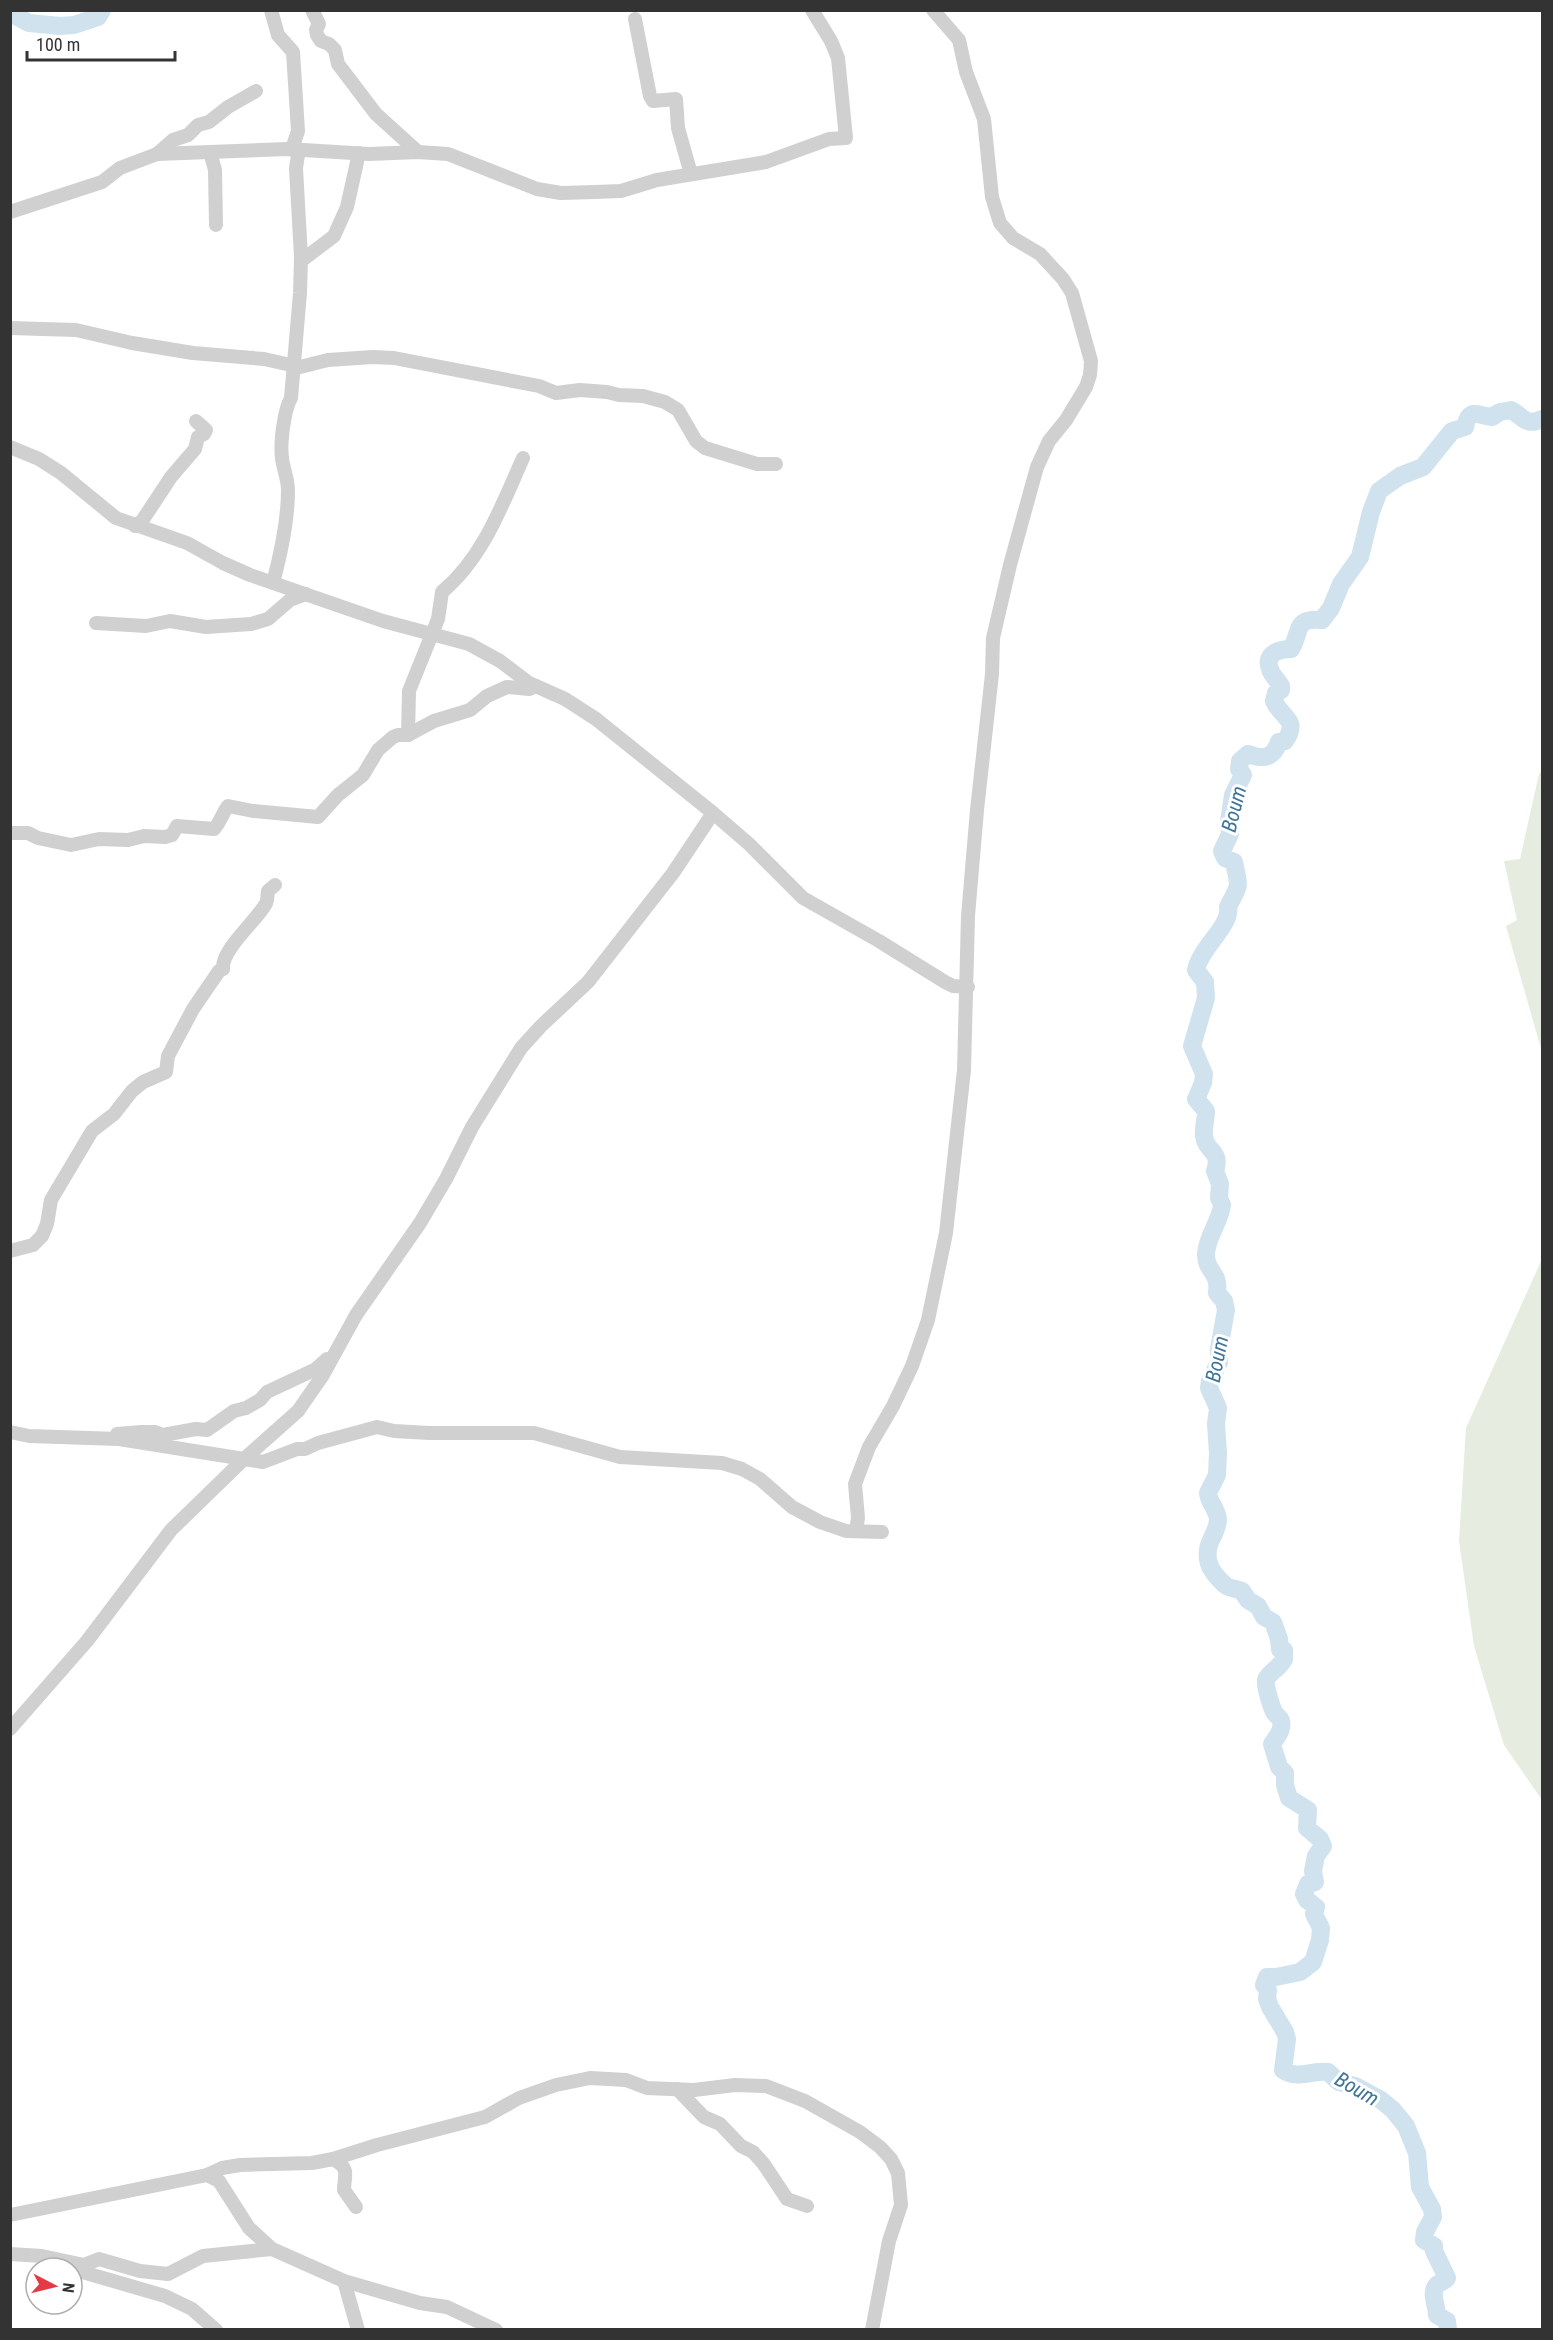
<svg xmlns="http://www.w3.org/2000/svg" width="1553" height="2340" font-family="'Roboto Condensed',sans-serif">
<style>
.green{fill:#e6ecdf}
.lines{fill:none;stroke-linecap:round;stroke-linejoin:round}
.river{stroke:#cfe2ee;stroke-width:18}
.minor{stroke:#d0d0d0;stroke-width:14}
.labels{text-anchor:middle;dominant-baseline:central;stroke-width:6;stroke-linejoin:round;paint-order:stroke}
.water-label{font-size:21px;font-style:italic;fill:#3f7597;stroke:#fff}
</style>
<rect width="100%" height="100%" fill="#fff"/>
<g class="green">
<path d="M1542,771V1052L1506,926L1517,920L1504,861L1520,859L1539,774Z"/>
<path d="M1542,1259V1800L1504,1745L1474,1646L1459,1541L1466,1428Z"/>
</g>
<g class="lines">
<g class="river">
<path d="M10,13L29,23L60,26L74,25L98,17L102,10"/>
<path d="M1448,2330L1447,2321L1437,2315C1437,2305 1429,2292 1438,2284C1441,2282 1445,2281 1447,2278L1434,2251V2246L1424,2240L1425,2232L1433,2217L1432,2209L1420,2187L1417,2153L1406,2126L1393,2110L1381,2100L1355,2086L1339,2082L1328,2072C1312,2070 1298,2080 1283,2070L1287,2039L1285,2032L1270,2007L1267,1999L1268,1990L1264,1985L1267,1977H1276L1300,1972L1313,1962L1320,1940L1321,1928L1314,1914L1316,1907L1307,1900L1304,1894L1308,1884L1315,1882L1313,1871L1316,1856L1323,1846L1320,1839L1307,1828L1308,1810L1289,1798L1285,1785V1773L1279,1767L1272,1744C1275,1739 1280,1734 1281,1728C1283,1718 1278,1718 1274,1712C1272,1708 1264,1684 1266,1680C1269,1672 1280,1668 1284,1659V1650L1280,1649L1279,1639L1273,1622L1264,1617L1258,1606L1248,1600L1242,1591C1237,1589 1228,1588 1225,1585C1213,1574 1204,1563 1209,1545C1212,1536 1218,1529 1218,1519C1217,1509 1209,1503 1208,1493L1217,1475L1218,1453L1216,1424L1218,1408L1209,1388L1210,1381L1219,1362V1349L1226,1310L1224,1301L1217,1293C1220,1271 1206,1273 1206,1254C1207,1236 1220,1222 1222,1205L1219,1198L1220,1184L1215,1171C1222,1150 1206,1153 1204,1136C1203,1128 1206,1119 1206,1111L1196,1099L1203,1083L1204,1074L1192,1046L1206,998L1205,982L1196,970C1200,948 1232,925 1228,907C1240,882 1240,891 1234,862L1225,858L1222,851L1230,834L1229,821L1233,795L1243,775L1239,769L1240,761L1248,754C1264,760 1273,758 1279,742L1285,741C1300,719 1281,718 1274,701L1276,693L1281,690V686C1278,680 1272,676 1270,669C1264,654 1279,649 1291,649C1302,631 1293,618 1322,620L1331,608L1341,584L1360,557L1371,512L1379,491L1400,476L1423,467L1452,431L1465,427C1469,406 1478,416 1492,417L1500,412L1511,410C1523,416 1525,427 1542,419"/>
</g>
<g class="minor">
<path d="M271,10L278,35L293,52L298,131L293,146L298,155L296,168L301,257L300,293L291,398C284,410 280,443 282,458C283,468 288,479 288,490C288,521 281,553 273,583"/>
<path d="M312,10L319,24L316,30L317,35L321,41L329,44L335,50L338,64L376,114L418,152"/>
<path d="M635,19L650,96L653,101L676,99L678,128L691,174"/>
<path d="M210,152L215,170L216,225"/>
<path d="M157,154L173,140L188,135L198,125L209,122L228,107L256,91"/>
<path d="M10,212L102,182L120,168L157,154L287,149L369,154L418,152L448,154L537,189L561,193L595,192L621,191L657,180L766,162L829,139L846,138L838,58L831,41L812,10"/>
<path d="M301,261L334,236L347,207L359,153"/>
<path d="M10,328L76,330L132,343L193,353L264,359L300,367L328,360L373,357L394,358L539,386L556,393L580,390L607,392L619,395L643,396L665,402L678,410L696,441L705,448L757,464H776"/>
<path d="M10,447L39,459L61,473L116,518L187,543L223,563L250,575L383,621L469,644L500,661L529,683L565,699L596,719L713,813L749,844L803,898L879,941L945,982L953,986L968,987"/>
<path d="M135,526L142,521L171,477L195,449L198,437L204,434L206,430L196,421"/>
<path d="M96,623L146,626L170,621L206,627L251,624L268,619L290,600L306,594"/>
<path d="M408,735L409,691L438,619L442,592C483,558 502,505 523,458"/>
<path d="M10,833H28L38,838L71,845L99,839L128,840L144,836L165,837L172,835L177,826L214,829C222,820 221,815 228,806L253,811L318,817L338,795L363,775L378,750L393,737L398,735H408L434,721L470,710L487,696L507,687L529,689L536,686"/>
<path d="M10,1251L33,1245L42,1236L47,1224L51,1200L92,1131L114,1114L132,1091L143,1082L166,1072L168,1056L193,1009L219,971L223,969C221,950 256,921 265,905C268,902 267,896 268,891L275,885"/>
<path d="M10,1432L29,1436L119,1439L263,1462L297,1449H305L318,1443L377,1427L394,1431L429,1433H534L620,1457L722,1463L742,1469L760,1479L792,1507L820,1522L846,1531L882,1532"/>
<path d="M117,1434L142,1432H155L163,1435L196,1429L207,1430L234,1411L246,1408L260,1400L267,1392L316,1369L327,1359"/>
<path d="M856,1530L858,1518L855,1484L869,1447L893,1406L912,1366L928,1320L946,1233L964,1070L968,916L977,810L992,674L993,638L1010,565L1037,467L1049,441L1066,420L1086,387L1090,375L1091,361L1072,293L1063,279L1040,254L1013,238L1000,223L992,197L984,119L966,72L959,40L933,10"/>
<path d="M10,1729L87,1641L171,1530L244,1459L298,1411L323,1375L356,1315L420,1223L446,1179L472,1127L521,1048L541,1026L588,982L673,873L713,813"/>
<path d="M677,2089L704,2117L720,2124L741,2146L753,2152L763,2163L787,2199L807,2206"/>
<path d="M333,2159C351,2169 344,2175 344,2190L356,2207"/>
<path d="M207,2175L222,2168L240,2165L312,2163L333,2159L377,2145L485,2117L519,2098L556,2085L590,2078L626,2080L647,2088L694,2090L735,2085L766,2086L805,2101L860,2132L880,2147L891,2159L898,2173L901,2205L889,2241L872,2330"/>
<path d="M10,2215L207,2175L219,2181L249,2228L272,2249L344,2281L420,2303L447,2307L496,2330"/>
<path d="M10,2254L42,2256L84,2265L99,2259L140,2271L168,2274L203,2256L272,2249"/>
<path d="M72,2269L165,2296L192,2309L216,2330"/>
<path d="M344,2281L358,2330"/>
</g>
</g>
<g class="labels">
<g class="water-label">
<text transform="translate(1234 809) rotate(-76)">Boum</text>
<text transform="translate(1217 1359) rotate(-79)">Boum</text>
<text transform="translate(1357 2089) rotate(30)">Boum</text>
</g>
</g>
<rect width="1553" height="2340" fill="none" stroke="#333333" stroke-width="24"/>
<g transform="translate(54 2286) rotate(97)"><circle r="28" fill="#ffffff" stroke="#adadad" stroke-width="1.5"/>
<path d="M0-4.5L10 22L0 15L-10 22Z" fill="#e63946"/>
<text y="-9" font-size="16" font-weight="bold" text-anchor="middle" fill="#333333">N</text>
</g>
<path d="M27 51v9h148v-9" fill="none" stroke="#333333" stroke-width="3"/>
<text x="36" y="51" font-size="18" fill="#333333" stroke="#ffffff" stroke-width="4.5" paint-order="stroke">100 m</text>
</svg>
